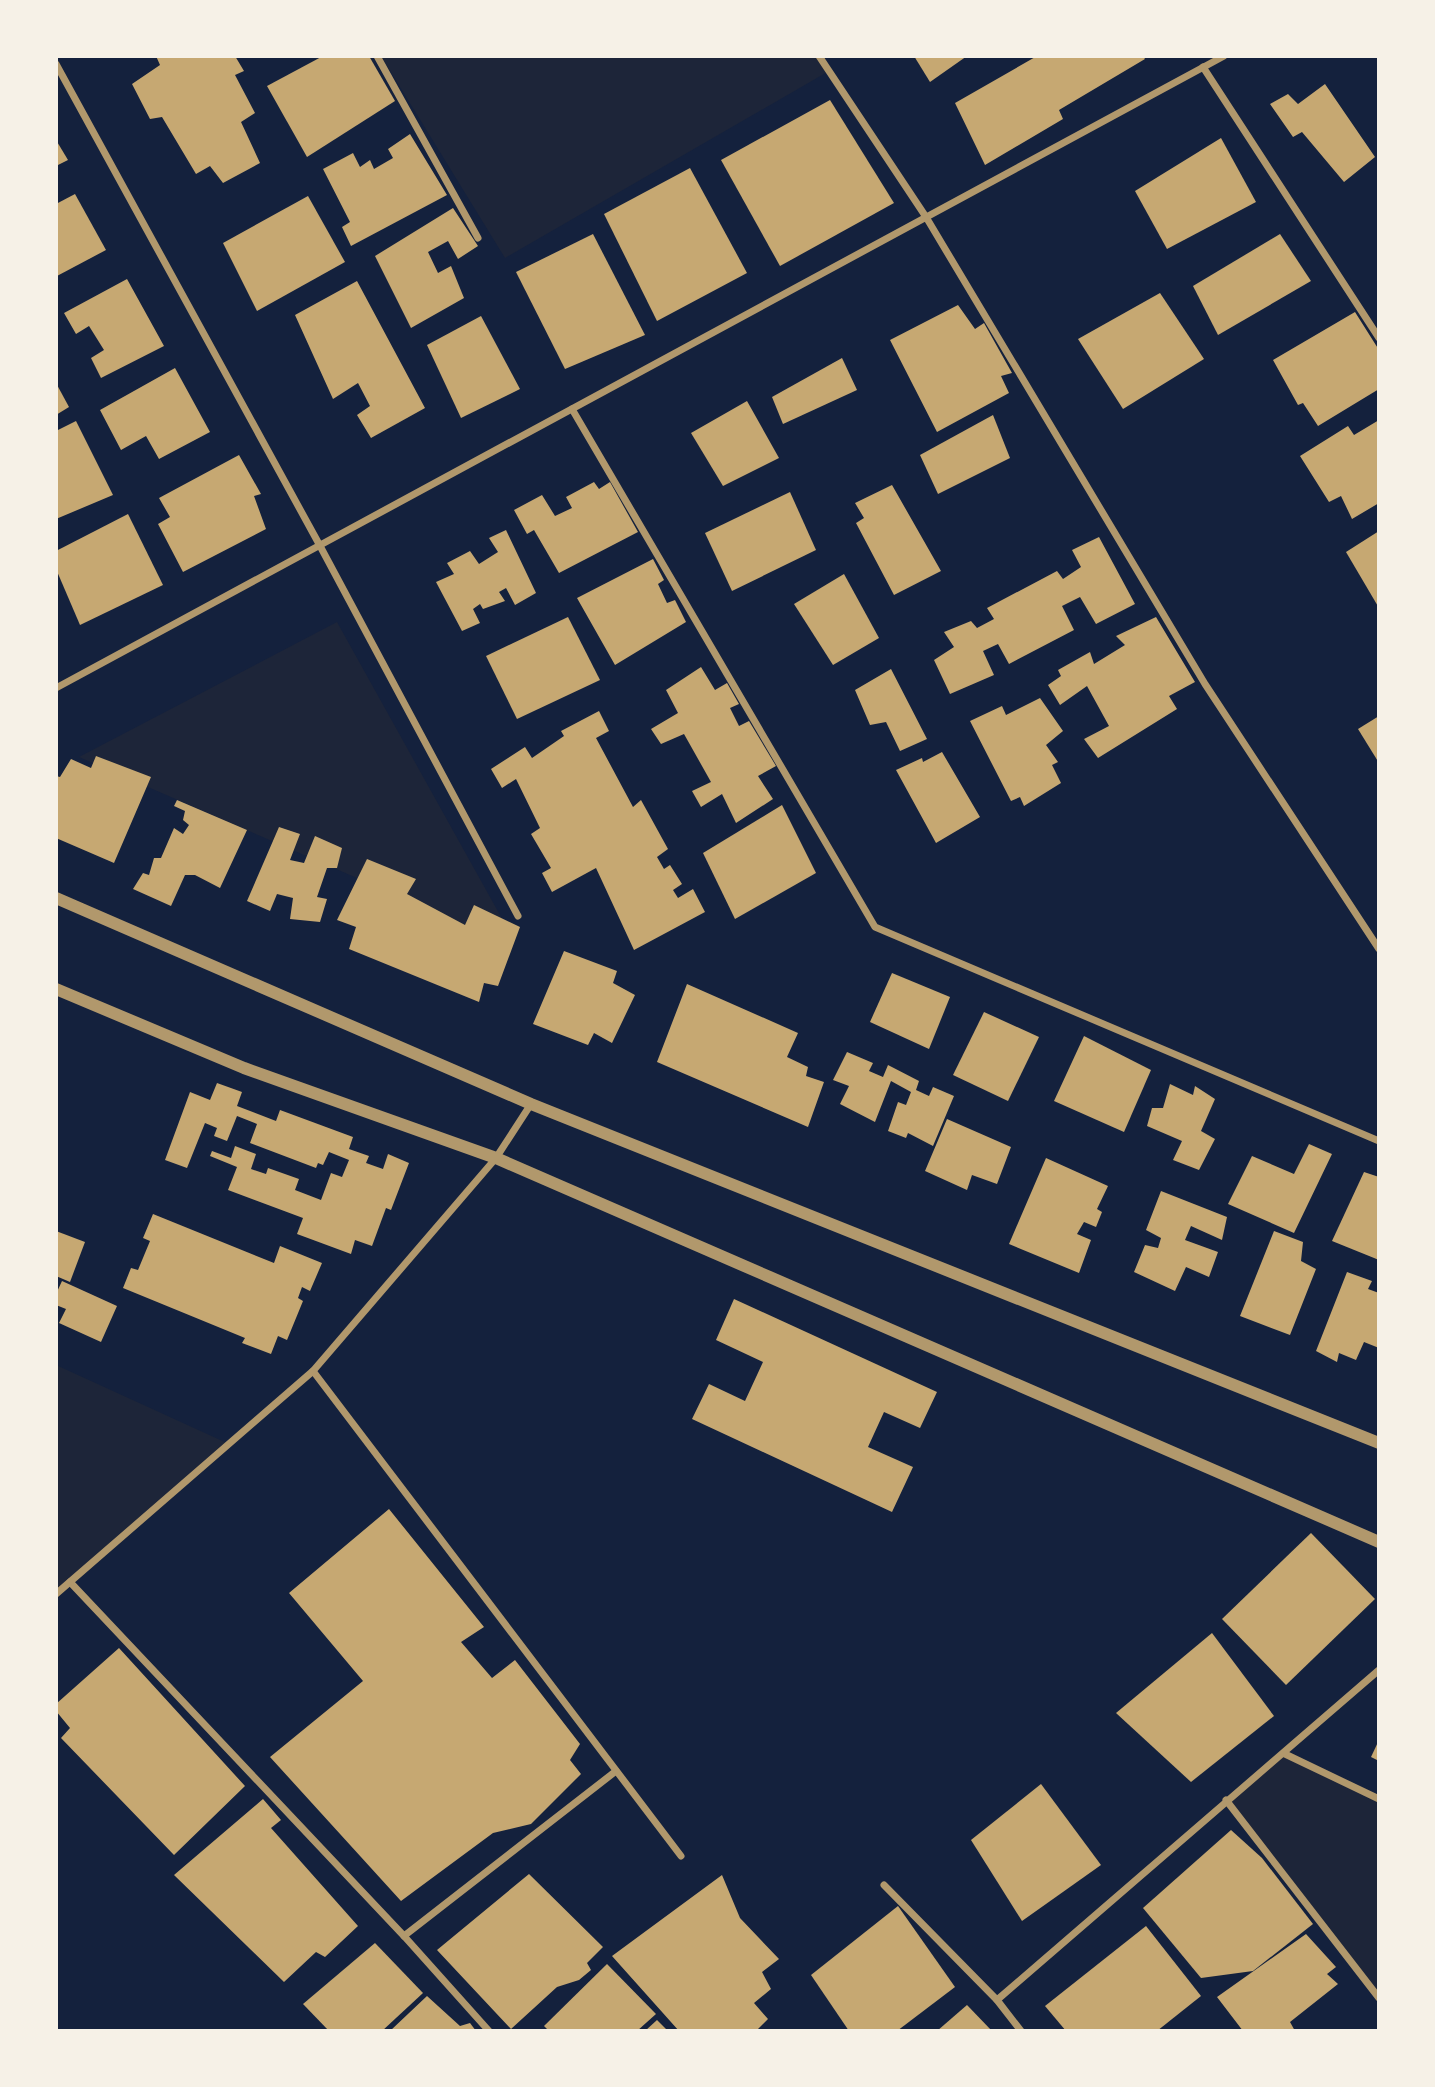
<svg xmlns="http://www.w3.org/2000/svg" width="1435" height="2087" font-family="Montserrat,sans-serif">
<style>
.green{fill:#1d2539}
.building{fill:#c6a872}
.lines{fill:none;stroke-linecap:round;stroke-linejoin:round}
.minor{stroke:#b1986c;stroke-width:7}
.tertiary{stroke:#b1986c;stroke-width:12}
</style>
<rect width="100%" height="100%" fill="#14213d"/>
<g class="green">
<path d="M381,56H819L829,71L505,258Z"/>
<path d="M337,622L510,933L465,925L79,757Z"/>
<path d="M56,1365L229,1444L56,1594Z"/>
<path d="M1285,1754L1379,1799V1998L1226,1800Z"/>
</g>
<g class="building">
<path d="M156,56H235L244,71L235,75L255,113L241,122L260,163L223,183L210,166L196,174L162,117L150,119L132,84L160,65Z"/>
<path d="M323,56H369L395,101L307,157L267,86Z"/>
<path d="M914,56H967L930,82Z"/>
<path d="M1037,56H1143L1145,59L1059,110L1063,119L985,165L955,103Z"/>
<path d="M1325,84L1375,157L1344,182L1302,132L1293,137L1270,104L1288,94L1298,104Z"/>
<path d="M830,100L894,203L780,266L721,160Z"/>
<path d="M410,134L447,195L351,246L342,227L350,222L323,169L353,153L360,167L370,160L374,169L393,158L388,149Z"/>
<path d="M1221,138L1256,202L1167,249L1135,191Z"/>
<path d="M56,140L68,160L56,166Z"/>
<path d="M690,168L747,273L657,321L604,214Z"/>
<path d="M75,194L106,250L57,276L56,204Z"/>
<path d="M308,196L345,262L257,311L223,243Z"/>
<path d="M453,208L478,246L458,259L448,241L428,252L438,273L451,266L464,298L411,328L375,256Z"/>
<path d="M593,234L645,335L565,369L516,272Z"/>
<path d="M1280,234L1311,281L1218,335L1193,286Z"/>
<path d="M127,279L164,346L101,378L91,358L104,350L89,326L76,334L64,313Z"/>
<path d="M357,281L425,408L371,438L357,415L370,406L358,383L333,399L295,315Z"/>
<path d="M1160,293L1204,359L1123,409L1078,339Z"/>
<path d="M958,305L975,329L984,323L1012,373L1001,376L1009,393L937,432L890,340Z"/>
<path d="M1355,312L1379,350V389L1318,426L1303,403L1298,405L1273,360Z"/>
<path d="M481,316L520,389L461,418L427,345Z"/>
<path d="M842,358L857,390L783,424L772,397Z"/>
<path d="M175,368L210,432L159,459L146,436L121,450L100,410Z"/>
<path d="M56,383L69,407L56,415Z"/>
<path d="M747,401L779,458L723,486L691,433Z"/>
<path d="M993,415L1010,458L938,494L920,455Z"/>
<path d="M1379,420V503L1352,519L1341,496L1329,502L1300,456L1348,426L1354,435Z"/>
<path d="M76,421L113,495L56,519V431Z"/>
<path d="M239,455L261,494L254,496L266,529L183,572L158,524L170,517L159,498Z"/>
<path d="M594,482L599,489L610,482L638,532L559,573L534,530L527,534L514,510L542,495L555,516L572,508L566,497Z"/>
<path d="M892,485L941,571L894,595L856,523L864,518L855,503Z"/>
<path d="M790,492L816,550L732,591L705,533Z"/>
<path d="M128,514L163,585L80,625L56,569V551Z"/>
<path d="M506,530L536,593L515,605L506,588L499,592L505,601L483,609L480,604L473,609L480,623L462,631L436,582L454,574L447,563L470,551L479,564L498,552L489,538Z"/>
<path d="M1379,531V608L1346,552Z"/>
<path d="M1099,537L1135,604L1096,624L1080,597L1062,606L1074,630L1009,664L998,644L983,651L994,675L950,694L934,660L954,647L944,632L971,621L977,628L994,619L987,608L1057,571L1063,579L1081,567L1072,550Z"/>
<path d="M653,559L664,580L658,584L667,603L675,600L686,622L615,665L577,598Z"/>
<path d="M844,574L879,638L833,665L794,604Z"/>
<path d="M568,617L600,680L517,719L486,656Z"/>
<path d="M1156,617L1195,682L1169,696L1177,709L1098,758L1084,739L1109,726L1087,686L1060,705L1048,685L1061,676L1058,670L1090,652L1094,664L1125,645L1116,636Z"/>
<path d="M701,667L715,690L727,683L739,704L730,708L739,726L749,721L776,766L758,776L773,799L736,823L722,794L701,807L692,791L711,782L684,734L661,744L651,729L678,713L666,690Z"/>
<path d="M891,669L927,739L900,751L886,722L870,725L855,690Z"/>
<path d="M1040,698L1063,731L1046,745L1058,762L1052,765L1061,783L1024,806L1020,797L1011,801L970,721L1002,706L1006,715Z"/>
<path d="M599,711L609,731L596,738L633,807L641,800L668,849L657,857L664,869L670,865L682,884L673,890L678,898L693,889L705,912L634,950L596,868L552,892L542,873L551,868L531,834L540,828L516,779L502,788L491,769L525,747L532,758L564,736L561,731Z"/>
<path d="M1379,716V763L1358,729Z"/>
<path d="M942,752L980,817L936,843L896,770L922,758L923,762Z"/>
<path d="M96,756L151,777L114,863L56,838V776L60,777L71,759L91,768Z"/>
<path d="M177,800L247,830L220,888L195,875H185L171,906L133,889L143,873L149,875L154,858H161L174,828L183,834L189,825L183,820L185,811L174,806Z"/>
<path d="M782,805L816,873L735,919L703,853Z"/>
<path d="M279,827L300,834L290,860L304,863L315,836L342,848L337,868H327L317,897L327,899L320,922L290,919L293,898L277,894L270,911L247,901Z"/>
<path d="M367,859L416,879L407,894L465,925L474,905L520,927L498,986L484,983L479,1002L349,949L356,927L337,920Z"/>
<path d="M564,951L617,971L613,983L635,995L612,1043L594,1033L588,1045L533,1024Z"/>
<path d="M892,973L950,997L929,1049L870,1022Z"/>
<path d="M687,984L798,1033L787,1057L808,1067L806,1076L824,1082L808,1127L657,1062Z"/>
<path d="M984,1012L1039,1037L1008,1101L953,1075Z"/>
<path d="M1084,1036L1151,1070L1124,1132L1054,1101Z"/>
<path d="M847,1052L873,1063L869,1071L883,1077L888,1065L919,1081L916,1090L929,1096L933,1087L954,1096L933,1146L908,1133L906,1138L888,1131L898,1102L906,1105L911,1092L891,1081L875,1122L840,1104L849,1086L833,1080Z"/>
<path d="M217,1083L242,1092L237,1106L276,1121L280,1110L353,1137L349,1149L369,1156L366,1163L383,1169L388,1154L409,1163L391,1210L386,1208L372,1246L355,1240L351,1254L297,1234L303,1218L228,1190L237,1167L210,1156L212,1151L231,1158L235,1146L256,1154L251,1169L266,1174L268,1168L299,1179L295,1190L321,1200L331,1173L342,1177L349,1160L329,1152L323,1165L318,1163L316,1168L250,1143L257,1124L237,1116L227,1141L214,1136L217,1128L205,1123L187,1168L165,1160L190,1092L210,1100Z"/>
<path d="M1170,1084L1193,1095L1195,1086L1215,1099L1201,1131L1215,1139L1199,1170L1173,1160L1182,1141L1147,1126L1152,1108H1163Z"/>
<path d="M947,1119L1011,1147L997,1184L972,1175L967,1190L925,1171Z"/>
<path d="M1309,1144L1332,1154L1294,1233L1228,1204L1252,1156L1294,1174Z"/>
<path d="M1046,1158L1108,1186L1097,1209L1102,1212L1096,1227L1084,1222L1077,1234L1091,1240L1079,1273L1009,1244Z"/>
<path d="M1364,1172L1379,1177V1260L1332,1241Z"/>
<path d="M1161,1191L1227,1217L1222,1240L1191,1226L1185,1240L1218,1252L1209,1277L1186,1267L1175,1291L1134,1272L1145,1245L1158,1248L1161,1238L1146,1230Z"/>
<path d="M153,1214L274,1263L280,1246L322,1263L310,1291L302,1287L298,1298L303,1301L287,1340L278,1336L271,1354L242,1343L245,1338L123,1288L131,1268L138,1270L150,1241L143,1238Z"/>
<path d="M56,1231L85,1242L70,1282L56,1276Z"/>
<path d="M1274,1231L1303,1242L1301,1261L1316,1269L1290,1335L1240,1316Z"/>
<path d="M1347,1272L1372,1281L1368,1289L1379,1293V1348L1364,1342L1356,1360L1339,1353L1337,1362L1316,1351Z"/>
<path d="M62,1281L117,1306L101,1342L59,1323L66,1309L56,1305V1294Z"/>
<path d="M734,1299L937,1392L920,1428L884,1412L868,1447L913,1467L892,1512L692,1419L709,1384L745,1401L763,1362L716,1340Z"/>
<path d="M389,1509L484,1627L461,1642L492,1678L515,1660L580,1744L570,1760L581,1774L531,1824L493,1833L401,1901L270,1757L363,1681L289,1593Z"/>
<path d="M1311,1533L1375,1599L1286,1685L1222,1619Z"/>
<path d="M1212,1633L1274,1716L1191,1782L1116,1713Z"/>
<path d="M119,1648L245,1786L174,1855L61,1738L70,1728L56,1711V1704Z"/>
<path d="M1379,1740V1761L1371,1757Z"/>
<path d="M1041,1784L1101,1865L1022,1921L971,1840Z"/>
<path d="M263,1799L281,1820L271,1828L358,1926L325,1957L316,1952L284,1982L174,1875Z"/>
<path d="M1231,1830L1262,1858L1313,1924L1253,1971L1201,1978L1143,1908Z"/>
<path d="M529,1874L603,1947L587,1963L591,1970L579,1980L557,1987L511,2029L437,1950Z"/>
<path d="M722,1875L740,1918L779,1959L762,1972L771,1989L754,2003L768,2019L756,2031H679L612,1956Z"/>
<path d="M898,1906L955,1987L897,2031H849L811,1975Z"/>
<path d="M1146,1926L1201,1996L1157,2031H1066L1045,2006Z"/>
<path d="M1306,1934L1336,1967L1327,1974L1338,1984L1290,2022L1295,2031H1243L1217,1997Z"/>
<path d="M375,1943L423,1993L382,2031H329L303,2004Z"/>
<path d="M607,1964L656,2014L637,2031H549L544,2026Z"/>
<path d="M427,1996L460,2026L470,2023L476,2031H390Z"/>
<path d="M967,2005L992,2031H937Z"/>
<path d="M657,2020L668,2031H645Z"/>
</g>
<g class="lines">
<g class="minor">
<path d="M377,56L478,238"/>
<path d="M819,56L926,217L1205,684L1379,949"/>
<path d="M56,64L319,544L518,916"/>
<path d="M1203,67L1379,338"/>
<path d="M572,409L875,927L1379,1141"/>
<path d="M56,688L1224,56"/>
<path d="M313,1371L681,1856"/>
<path d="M70,1582L404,1936L489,2031"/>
<path d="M56,1594L313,1371L496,1158L531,1104"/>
<path d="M1285,1754L1379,1799"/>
<path d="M1226,1800L1379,1998"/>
<path d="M884,1885L997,2000L1021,2031"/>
<path d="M404,1936L616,1771"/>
<path d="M997,2000L1379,1670"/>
</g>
<g class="tertiary">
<path d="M56,898L531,1104L1379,1443"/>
<path d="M56,989L244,1068L496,1158L1379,1542"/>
</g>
</g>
<rect width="1435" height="2087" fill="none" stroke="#f6f1e7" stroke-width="116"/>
</svg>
